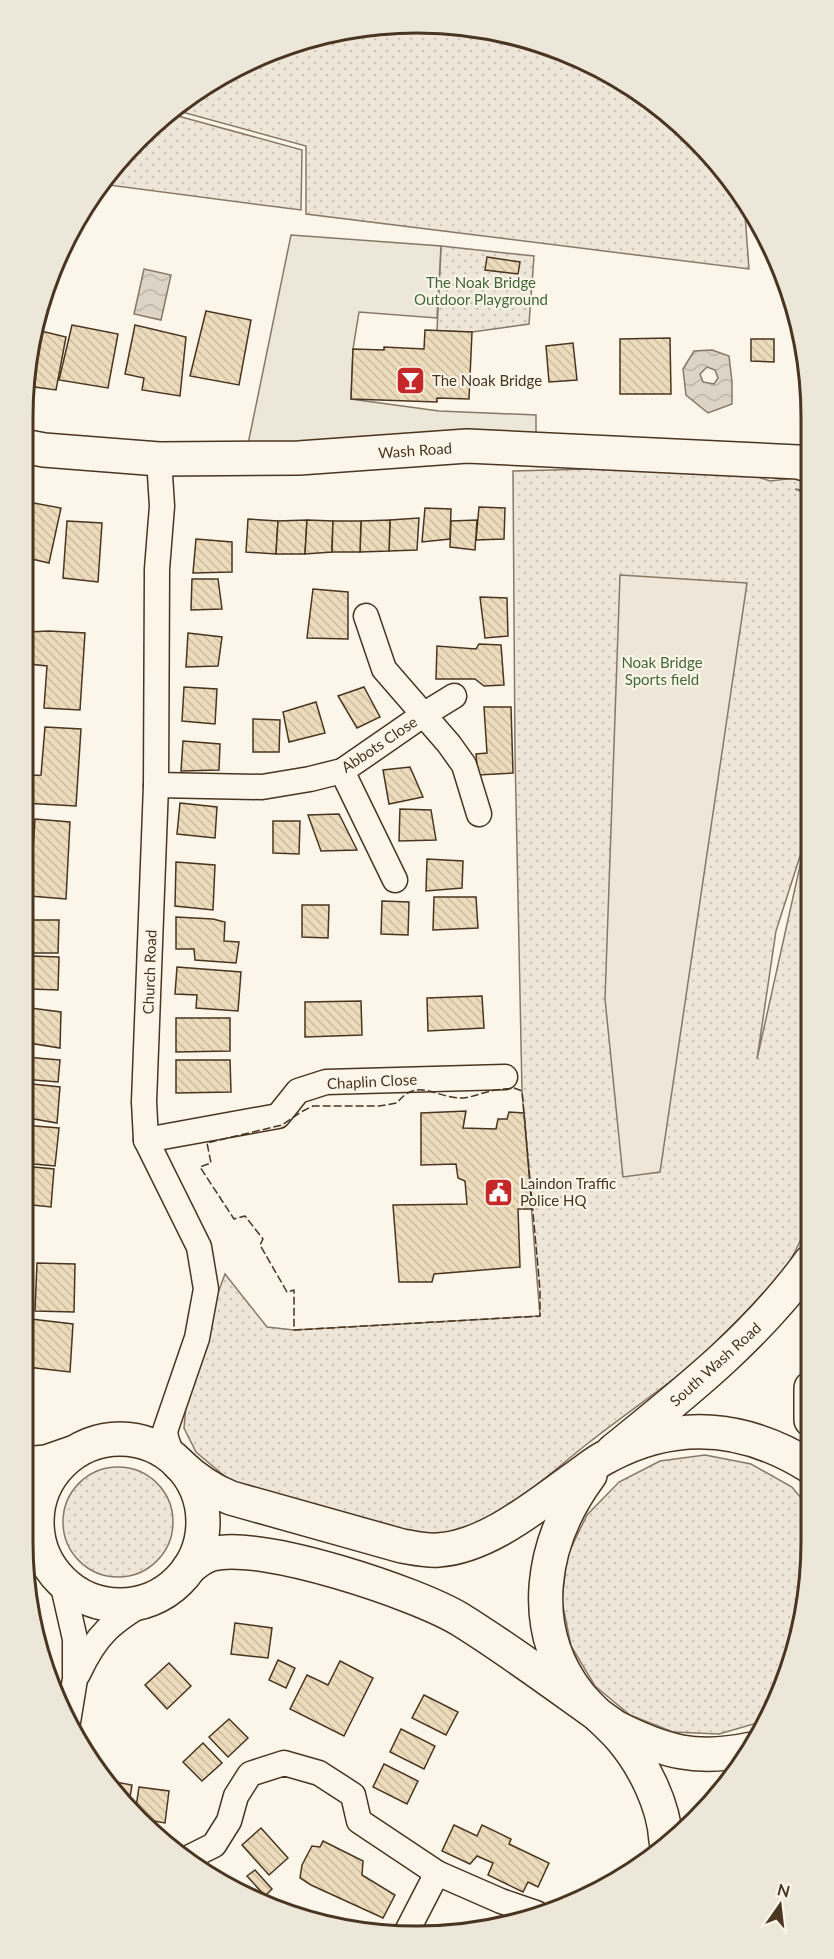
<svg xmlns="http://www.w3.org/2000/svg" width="834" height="1959" font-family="Lato,sans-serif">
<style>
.grass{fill:url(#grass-dots);stroke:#887966;stroke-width:1.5;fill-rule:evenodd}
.pitch{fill:#ede6d9;stroke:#887966;stroke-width:1.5}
.parking{fill:#ede7d9;stroke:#887966;stroke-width:1.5}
.water{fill:url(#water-waves);stroke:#887966;stroke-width:1.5;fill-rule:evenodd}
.building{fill:url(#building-back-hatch);stroke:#4a3520;stroke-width:1.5}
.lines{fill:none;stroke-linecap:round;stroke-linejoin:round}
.street-casing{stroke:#4a3520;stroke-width:27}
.secondary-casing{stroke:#4a3520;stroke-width:36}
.primary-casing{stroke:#4a3520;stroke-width:36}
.street{stroke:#fbf6e9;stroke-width:24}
.secondary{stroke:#fbf6e9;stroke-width:33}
.primary{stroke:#fbf6e9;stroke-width:33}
.fence{stroke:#4a3520;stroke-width:1.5;stroke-dasharray:8 3;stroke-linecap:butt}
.labels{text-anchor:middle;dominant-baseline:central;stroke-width:4.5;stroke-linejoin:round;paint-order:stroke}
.park-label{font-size:15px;fill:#436837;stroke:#fbf6e9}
.poi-label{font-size:15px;fill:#4a3520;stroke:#fbf6e9;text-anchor:start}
.street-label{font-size:15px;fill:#4a3520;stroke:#fbf6e9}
.rim{fill:none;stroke:#4a3520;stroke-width:3}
</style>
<defs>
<pattern id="grass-dots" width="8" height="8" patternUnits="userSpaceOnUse" patternTransform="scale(1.5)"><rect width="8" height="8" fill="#ede6d9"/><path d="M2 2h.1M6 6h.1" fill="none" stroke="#cdc6ba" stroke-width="1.8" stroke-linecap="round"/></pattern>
<pattern id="water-waves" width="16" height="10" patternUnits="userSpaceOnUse" patternTransform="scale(1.5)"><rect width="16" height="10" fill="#dcd4c6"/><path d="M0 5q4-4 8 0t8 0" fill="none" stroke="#beb7aa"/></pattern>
<pattern id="building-back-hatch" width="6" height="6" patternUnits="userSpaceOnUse" patternTransform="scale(1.5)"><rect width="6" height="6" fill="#ecdcbc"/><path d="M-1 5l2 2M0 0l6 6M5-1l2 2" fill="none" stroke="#ccbda1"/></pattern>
</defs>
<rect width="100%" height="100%" fill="#fbf6e9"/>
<g class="grass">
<path d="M392,23L469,26L544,44L657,104L730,177L744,201L749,269L306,214V146L171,109L243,63L315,36Z"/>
<path d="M167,113L302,150L301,210L101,184L121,157Z"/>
<path d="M441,246L534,256L529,324L472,332L437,331Z"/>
<path d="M630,468L755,476L770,481L795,478L808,481V491L795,489L808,494L809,1222C795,1254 779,1284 754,1310C704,1361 643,1400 587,1444C550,1473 509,1513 464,1529C448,1535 432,1534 415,1534L234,1484L196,1452L184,1428L186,1406L215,1301L225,1274L267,1327L294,1330L540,1316L522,1091L515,753L513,471ZM803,847L804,848L757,1059L776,931Z"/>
<path d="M705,1455L751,1464L792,1487L811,1510V1542L790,1669L768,1718L764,1721L719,1734L673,1732L630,1715L595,1686L571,1646L562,1601L567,1556L587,1515L619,1482L660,1461Z"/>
<circle cx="118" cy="1522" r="55"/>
</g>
<path class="pitch" d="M620,575L747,583L660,1172L623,1177L605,999Z"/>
<path class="parking" d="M291,235L441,246L437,318L359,312L353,349L351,399L439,411L536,415V442L247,449Z"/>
<g class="water">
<path d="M144,269L171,275L161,320L134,314Z"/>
<path d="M712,350L729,356L732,382V404L708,413L686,395L683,369L694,351ZM707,367L715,370L718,378L714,384L703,382L700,374Z"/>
</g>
<g class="building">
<path d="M487,257L520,262L518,274L485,270Z"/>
<path d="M206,311L251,320L239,385L190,376Z"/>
<path d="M72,325L118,334L108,388L59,380Z"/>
<path d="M135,325L186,337L180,396L142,390L144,378L125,374Z"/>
<path d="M37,330L66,337L56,390L28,386Z"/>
<path d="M425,330L472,332L469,399L437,398V402L351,399L353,349L384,350V347L424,349Z"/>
<path d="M670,338L671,394H620V339Z"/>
<path d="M751,339H774V362L751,361Z"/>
<path d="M573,343L577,380L549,382L546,346Z"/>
<path d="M23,501L61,508L49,563L23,557Z"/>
<path d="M479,507L505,508L504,539L476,540Z"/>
<path d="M425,508L451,509L450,539L422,542Z"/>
<path d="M419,518L417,550L389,551L390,520Z"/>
<path d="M248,519L278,521L276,554L246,552Z"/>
<path d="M307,520L305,554H276L278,521Z"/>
<path d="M307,520L333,521L332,552L305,554Z"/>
<path d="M390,520L389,551L360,552L361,521Z"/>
<path d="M477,520L475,550L450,547L451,521Z"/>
<path d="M67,521L102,523L98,582L63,578Z"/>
<path d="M333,521H361L360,552H332Z"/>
<path d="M196,539L232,542V572L193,573Z"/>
<path d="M192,579H218L222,609L191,610Z"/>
<path d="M313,589L348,592V639L307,638Z"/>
<path d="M480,597L507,598L508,636L485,638Z"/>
<path d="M49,631L85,633L80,710L44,708L47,666L29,664L28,632Z"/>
<path d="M188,633L222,637L218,666L186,667Z"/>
<path d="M479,644L501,645L504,685L484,686L475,679H436L437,646L476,649Z"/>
<path d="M184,687L217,689L215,724L182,721Z"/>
<path d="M364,687L380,717L357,728L338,696Z"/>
<path d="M316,702L325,733L289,742L283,712Z"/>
<path d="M484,707H511L513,773L478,775L476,754L487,753Z"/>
<path d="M253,719L280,720L279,752H253Z"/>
<path d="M45,727L81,729L76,806L23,803V776L41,775Z"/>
<path d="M183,741L220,744L219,770L181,771Z"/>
<path d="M410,767L423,797L389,804L383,770Z"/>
<path d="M180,803L217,807L215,838L177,834Z"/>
<path d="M400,809L431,810L436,840L399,841Z"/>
<path d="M339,814L357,850L321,851L308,815Z"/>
<path d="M35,819L70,822L66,899L30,896Z"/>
<path d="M273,821H300L299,854L273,853Z"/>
<path d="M427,859L463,861L462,888L426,891Z"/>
<path d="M176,862L215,865L213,910L175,906Z"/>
<path d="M434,897H476L478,928L433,930Z"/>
<path d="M382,901L409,902L408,935L381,934Z"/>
<path d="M302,905H329L328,938L302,937Z"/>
<path d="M176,917L213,919L225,922L224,941L239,942L236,963L195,960L194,949H176Z"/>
<path d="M32,920H59L58,953H31Z"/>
<path d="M32,956L59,957L58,990L31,989Z"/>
<path d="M177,967L241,972L238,1011L196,1008L197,995L175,994Z"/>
<path d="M482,996L484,1028L428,1031L427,998Z"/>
<path d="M361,1001L362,1035L305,1037V1002Z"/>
<path d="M23,1007L61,1012L60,1048L23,1042Z"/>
<path d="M176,1018H230V1051L176,1052Z"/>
<path d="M25,1057L60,1060L58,1082L23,1079Z"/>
<path d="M176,1060H230L231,1092L176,1093Z"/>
<path d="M23,1083L60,1087L57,1123L23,1117Z"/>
<path d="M466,1111L463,1128L496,1129L498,1119H507L509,1112L524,1113L532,1209H518L520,1267L434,1274L432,1282H399L393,1205L467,1204L465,1181L458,1178L456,1164L421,1165V1113Z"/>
<path d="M23,1125L59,1128L55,1166L23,1163Z"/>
<path d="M23,1166L54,1169L51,1207L23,1204Z"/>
<path d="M37,1263L75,1264L74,1312L35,1311Z"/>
<path d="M31,1319L73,1324L70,1372L27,1367Z"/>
<path d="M235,1623L272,1628L268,1658L231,1654Z"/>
<path d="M278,1660L295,1668L286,1688L269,1680Z"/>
<path d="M340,1661L373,1678L344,1736L290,1709L307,1675L328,1685Z"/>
<path d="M169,1663L191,1686L167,1709L145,1685Z"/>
<path d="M424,1695L458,1712L446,1735L412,1718Z"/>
<path d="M229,1719L248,1738L228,1757L209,1737Z"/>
<path d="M401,1729L435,1746L424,1769L390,1752Z"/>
<path d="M203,1743L222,1763L202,1781L183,1762Z"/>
<path d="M384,1764L418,1781L407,1804L373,1787Z"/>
<path d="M105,1780L132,1785L128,1809L120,1802Z"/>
<path d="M139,1787L169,1791L165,1823L142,1819L135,1814Z"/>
<path d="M454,1825L477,1836L482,1825L511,1839L509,1844L549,1863L538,1887L528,1882L523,1892L488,1875L493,1863L477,1856L470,1864L442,1851Z"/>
<path d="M261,1828L288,1858L269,1875L242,1845Z"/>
<path d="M323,1841L363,1861L362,1875L395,1895L383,1918L311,1885L300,1878L302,1865L312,1846L320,1847Z"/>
<path d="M255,1870L272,1889L265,1896L247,1876Z"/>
<path d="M436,1928L451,1933L434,1935Z"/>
</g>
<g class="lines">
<defs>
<g id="street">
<path d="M159,459L162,506L157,569L156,785L144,1102L146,1140L199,1247L206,1289L197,1338L165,1431C166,1444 172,1453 179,1464"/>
<path d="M366,616L384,669L449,744L464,765L479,814"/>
<path d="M342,771L395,880"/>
<path d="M156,785L262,787L310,779L342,771L423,715L454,696"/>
<path d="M146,1140L278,1116L298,1091L326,1082L505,1077"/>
<path d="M62,1582L75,1639V1679L68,1722"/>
<path d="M78,1674C97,1633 112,1622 150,1599"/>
<path d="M188,1858L214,1845L229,1821L236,1796L250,1774L284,1763L319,1773L353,1795L359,1821L437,1873L501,1901L536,1913"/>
<path d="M405,1935L437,1873"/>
</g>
<g id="secondary">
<path d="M23,446L44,450L159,459L299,458L467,446L798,462L808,465"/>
<path d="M811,1388V1420"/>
<path d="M613,1451C686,1392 755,1338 811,1261"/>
</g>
<g id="primary">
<circle cx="120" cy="1522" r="83"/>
<path d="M23,1464L46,1462L72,1453"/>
<path d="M179,1464C195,1479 210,1490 231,1498L402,1546C414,1548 426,1551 438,1550C488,1547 538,1504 578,1476C588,1469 597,1461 608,1456C677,1419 746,1426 811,1467"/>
<path d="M590,1475C541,1541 526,1627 579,1695C592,1711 608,1723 621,1738C644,1765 664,1805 666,1841"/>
<path d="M189,1568C196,1562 204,1556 212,1554C261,1541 417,1593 461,1620C514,1653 564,1691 615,1727C664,1752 696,1761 752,1749"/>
</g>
</defs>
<use href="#street" class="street-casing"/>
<use href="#secondary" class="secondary-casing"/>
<use href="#primary" class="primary-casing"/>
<use href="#street" class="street"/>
<use href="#secondary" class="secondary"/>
<use href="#primary" class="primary"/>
<path class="fence" d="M514,1088L522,1091L540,1290V1316L294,1330V1290L287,1292L260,1245L263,1239L245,1216L234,1219L200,1167L211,1163L207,1143L282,1125L301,1112L313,1106H379L397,1103C418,1076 436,1099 463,1098C473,1097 481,1093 491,1091C498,1089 507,1089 514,1088Z"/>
</g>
<defs>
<symbol id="bar-square" viewBox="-11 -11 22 22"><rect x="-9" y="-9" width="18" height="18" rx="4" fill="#c62828" stroke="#fbf6e9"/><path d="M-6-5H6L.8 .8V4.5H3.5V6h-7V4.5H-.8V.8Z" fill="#fff"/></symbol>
<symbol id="civic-square" viewBox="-11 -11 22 22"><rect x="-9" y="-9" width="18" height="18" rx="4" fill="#c62828" stroke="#fbf6e9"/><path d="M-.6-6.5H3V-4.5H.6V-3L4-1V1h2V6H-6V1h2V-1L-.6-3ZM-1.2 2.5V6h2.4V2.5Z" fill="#fff"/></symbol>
</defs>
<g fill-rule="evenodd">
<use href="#bar-square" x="394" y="364" width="33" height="33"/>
<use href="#civic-square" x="482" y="1176" width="33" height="33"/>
</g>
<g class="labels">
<g class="park-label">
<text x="481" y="282">The Noak Bridge<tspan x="481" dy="17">Outdoor Playground</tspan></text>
<text x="662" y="662">Noak Bridge<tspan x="662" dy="17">Sports field</tspan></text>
</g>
<g class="poi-label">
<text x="432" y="380">The Noak Bridge</text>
<text x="520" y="1183">Laindon Traffic<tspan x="520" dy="17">Police HQ</tspan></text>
</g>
<g class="street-label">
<text transform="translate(415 450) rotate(-4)">Wash Road</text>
<text transform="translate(379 744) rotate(-34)">Abbots Close</text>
<text transform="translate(149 972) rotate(-88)">Church Road</text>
<text transform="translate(372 1081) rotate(-3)">Chaplin Close</text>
<text transform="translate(715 1364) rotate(-42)">South Wash Road</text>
</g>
</g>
<path d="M0 0H834V1959H0ZM417 33H417A384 384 0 0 1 801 417V1542A384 384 0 0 1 417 1926H417A384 384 0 0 1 33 1542V417A384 384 0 0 1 417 33Z" fill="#ede7d9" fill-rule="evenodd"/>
<path class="rim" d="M417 33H417A384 384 0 0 1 801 417V1542A384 384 0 0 1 417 1926H417A384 384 0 0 1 33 1542V417A384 384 0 0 1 417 33Z"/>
<g transform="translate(780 1905) rotate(14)" stroke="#fbf6e9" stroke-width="4.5" paint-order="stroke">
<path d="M0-4.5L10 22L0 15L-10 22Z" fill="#4a3520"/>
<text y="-9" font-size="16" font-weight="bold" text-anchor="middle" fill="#4a3520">N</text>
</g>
</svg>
